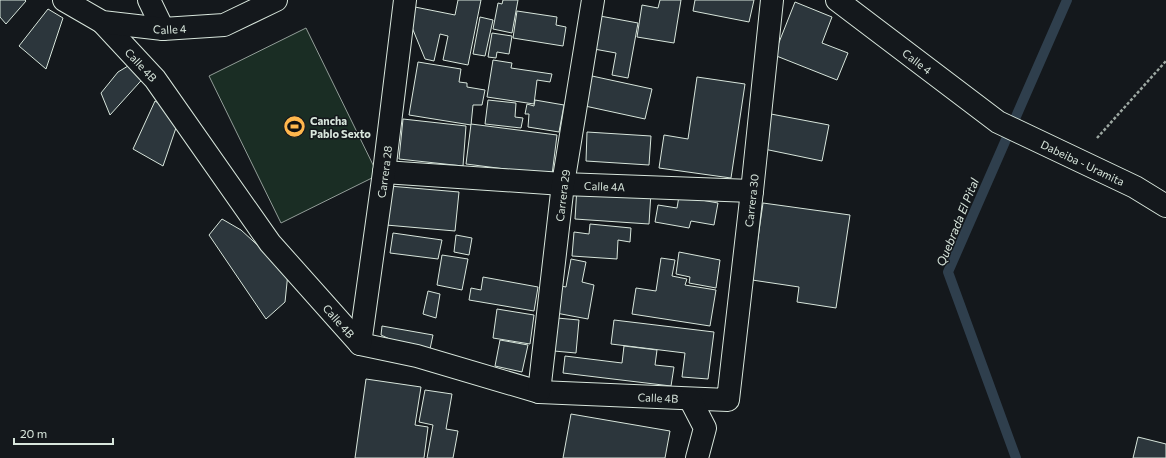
<svg xmlns="http://www.w3.org/2000/svg" width="1166" height="458" font-family="Commissioner,sans-serif">
<style>
.green{fill:#1a2d24;stroke:#939e99}
.lines{fill:none;stroke-linecap:round;stroke-linejoin:round}
.stream{stroke:#2f3f4d;stroke-width:10}
.building{fill:#2c363c;stroke:#d8e6dc}
.minor-casing{stroke:#d8e6dc;stroke-width:24}
.tertiary-casing{stroke:#d8e6dc;stroke-width:24}
.path{stroke:#9da8a2;stroke-width:2.5;stroke-dasharray:3 2;stroke-linecap:butt}
.minor{stroke:#14181c;stroke-width:22}
.tertiary{stroke:#14181c;stroke-width:22}
.labels{text-anchor:middle;dominant-baseline:central;stroke-width:3;stroke-linejoin:round;paint-order:stroke}
.street-label{font-size:11px;fill:#d8e6dc;stroke:#14181c}
.poi-label{font-size:11px;font-weight:bold;fill:#d8e6dc;stroke:#14181c;text-anchor:start}
.water-label{font-size:12px;font-style:italic;fill:#d8e6dc;stroke:#14181c}
</style>
<rect width="100%" height="100%" fill="#14181c"/>
<path class="green" d="M306,28L378,175L281,223L209,76Z"/>
<g class="lines">
<path class="stream" d="M1016,458L948,272L1067,0"/>
</g>
<g class="building">
<path d="M0,0H25L26,1L6,24L0,17Z"/>
<path d="M458,0H481L468,65L443,60L448,36L440,34L434,61L425,59L411,25L415,7L455,15Z"/>
<path d="M503,0H518L512,33L493,29L498,3L502,4Z"/>
<path d="M660,0H681L674,43L637,37L642,5L658,8Z"/>
<path d="M695,0H754L749,22L693,11Z"/>
<path d="M795,2L832,17L822,43L848,53L837,80L774,55Z"/>
<path d="M48,9L63,18L46,69L19,46Z"/>
<path d="M517,11L557,17L556,25L566,27L563,46L513,38Z"/>
<path d="M600,16L638,23L628,78L612,75L616,53L594,49Z"/>
<path d="M480,17L493,20L485,56L473,54Z"/>
<path d="M492,33L512,36L509,54L497,52L496,58L488,57Z"/>
<path d="M493,60L512,63L511,68L552,74L550,82L537,80L534,104L487,97Z"/>
<path d="M418,62L461,69L459,82L467,83V87L485,90L482,105H473L471,125L409,115Z"/>
<path d="M133,63L148,73L110,115L101,93L118,72Z"/>
<path d="M592,76L652,89L645,119L585,106Z"/>
<path d="M697,77L745,84L731,178L659,168L664,135L688,139Z"/>
<path d="M488,100L516,103L515,117L523,118L521,128L485,124Z"/>
<path d="M535,100L564,105L559,132L528,127L529,114H525L527,104L534,106Z"/>
<path d="M155,101L180,116L163,166L133,149Z"/>
<path d="M771,114L829,125L822,161L764,149Z"/>
<path d="M403,119L466,126L463,166L399,159Z"/>
<path d="M471,124L557,135L552,175L466,164Z"/>
<path d="M587,132L651,136L649,165L586,161Z"/>
<path d="M389,186L459,192L455,231L386,225Z"/>
<path d="M577,187L651,192L649,224L575,219Z"/>
<path d="M679,196L718,203L714,225L691,221L689,228L655,222L658,205L677,208Z"/>
<path d="M763,203L850,215L836,308L797,302L799,287L752,280Z"/>
<path d="M222,219L241,230L288,273L285,302L266,319L209,235Z"/>
<path d="M590,224L631,228L630,242L618,240L617,259L572,256L574,232L589,234Z"/>
<path d="M393,233L442,240L438,259L390,253Z"/>
<path d="M456,235L472,238L469,255L454,252Z"/>
<path d="M679,252L720,260L716,288L689,283L690,277L676,274Z"/>
<path d="M442,255L468,259L462,290L437,285Z"/>
<path d="M661,258L675,260L672,276L687,279L685,285L716,290L710,326L632,314L636,288L656,291Z"/>
<path d="M571,259L586,262L582,282L594,285L588,319L556,313L561,286L566,287Z"/>
<path d="M483,277L538,287L534,311L469,300L471,288L481,290Z"/>
<path d="M428,291L440,294L436,318L423,314Z"/>
<path d="M497,309L534,315L530,344L493,338Z"/>
<path d="M557,318L579,320L576,353L554,351Z"/>
<path d="M614,320L714,332L708,379L682,377L685,353L611,344Z"/>
<path d="M382,326L433,335L430,349L396,342L381,335Z"/>
<path d="M500,340L528,345L522,372L495,366Z"/>
<path d="M624,346L657,350L655,365L674,367L671,386L563,373L565,356L622,363Z"/>
<path d="M366,379L421,387L415,425L428,427L424,458H355Z"/>
<path d="M425,390L452,394L446,429L458,431L453,458H427L433,425L419,422Z"/>
<path d="M571,414L670,431L665,458H563Z"/>
<path d="M1138,437L1166,444V458H1133Z"/>
</g>
<g class="lines">
<defs>
<g id="minor">
<path d="M149,0L163,29"/>
<path id="s1" d="M102,22L155,79L270,243L360,344L417,356L539,392L728,400L752,191L772,0"/>
<path id="s2" d="M384,172L563,184L752,191"/>
<path id="s3" d="M360,344L384,172L405,0"/>
<path id="s4" d="M539,392L563,184L593,0"/>
<path d="M690,399L705,428L697,458"/>
</g>
<g id="tertiary">
<path id="s5" d="M64,0L102,22L163,29L224,25L276,0"/>
<path id="s6" d="M837,0L998,122L1135,187L1166,206"/>
</g>
</defs>
<use href="#minor" class="minor-casing"/>
<use href="#tertiary" class="tertiary-casing"/>
<path class="path" d="M1097,138L1166,61"/>
<use href="#minor" class="minor"/>
<use href="#tertiary" class="tertiary"/>
</g>
<defs>
<symbol id="stadium-disc" viewBox="-11 -11 22 22"><circle r="9.5" fill="#ffb74d" stroke="#14181c"/><path d="M0-5a6.5 5 0 1 0 0 10a6.5 5 0 1 0 0-10ZM-3.5-1.8h7v3.6h-7Z" fill="#111"/></symbol>
</defs>
<g fill-rule="evenodd">
<use href="#stadium-disc" x="282" y="114" width="25" height="25"/>
</g>
<g class="labels">
<g class="street-label">
<text stroke="none"><textPath href="#s5" startOffset="112">Calle 4</textPath></text>
<text stroke="none"><textPath href="#s6" startOffset="101">Calle 4</textPath></text>
<text stroke="none"><textPath href="#s1" startOffset="58">Calle 4B</textPath></text>
<text stroke="none"><textPath href="#s6" startOffset="296">Dabeiba - Uramita</textPath></text>
<text stroke="none"><textPath href="#s3" startOffset="174">Carrera 28</textPath></text>
<text stroke="none"><textPath href="#s2" startOffset="221">Calle 4A</textPath></text>
<text stroke="none"><textPath href="#s4" startOffset="198">Carrera 29</textPath></text>
<text stroke="none"><textPath href="#s1" startOffset="989">Carrera 30</textPath></text>
<text stroke="none"><textPath href="#s1" startOffset="382">Calle 4B</textPath></text>
<text stroke="none"><textPath href="#s1" startOffset="718">Calle 4B</textPath></text>
</g>
<g class="poi-label">
<text x="310" y="120">Cancha<tspan x="310" dy="13">Pablo Sexto</tspan></text>
</g>
<g class="water-label">
<text transform="translate(957 222) rotate(-68)">Quebrada El Pital</text>
</g>
</g>
<path d="M14 438v6h99v-6" fill="none" stroke="#d8e6dc" stroke-width="2"/>
<text x="20" y="438" font-size="12" fill="#d8e6dc" stroke="#14181c" stroke-width="3" paint-order="stroke">20 m</text>
</svg>
